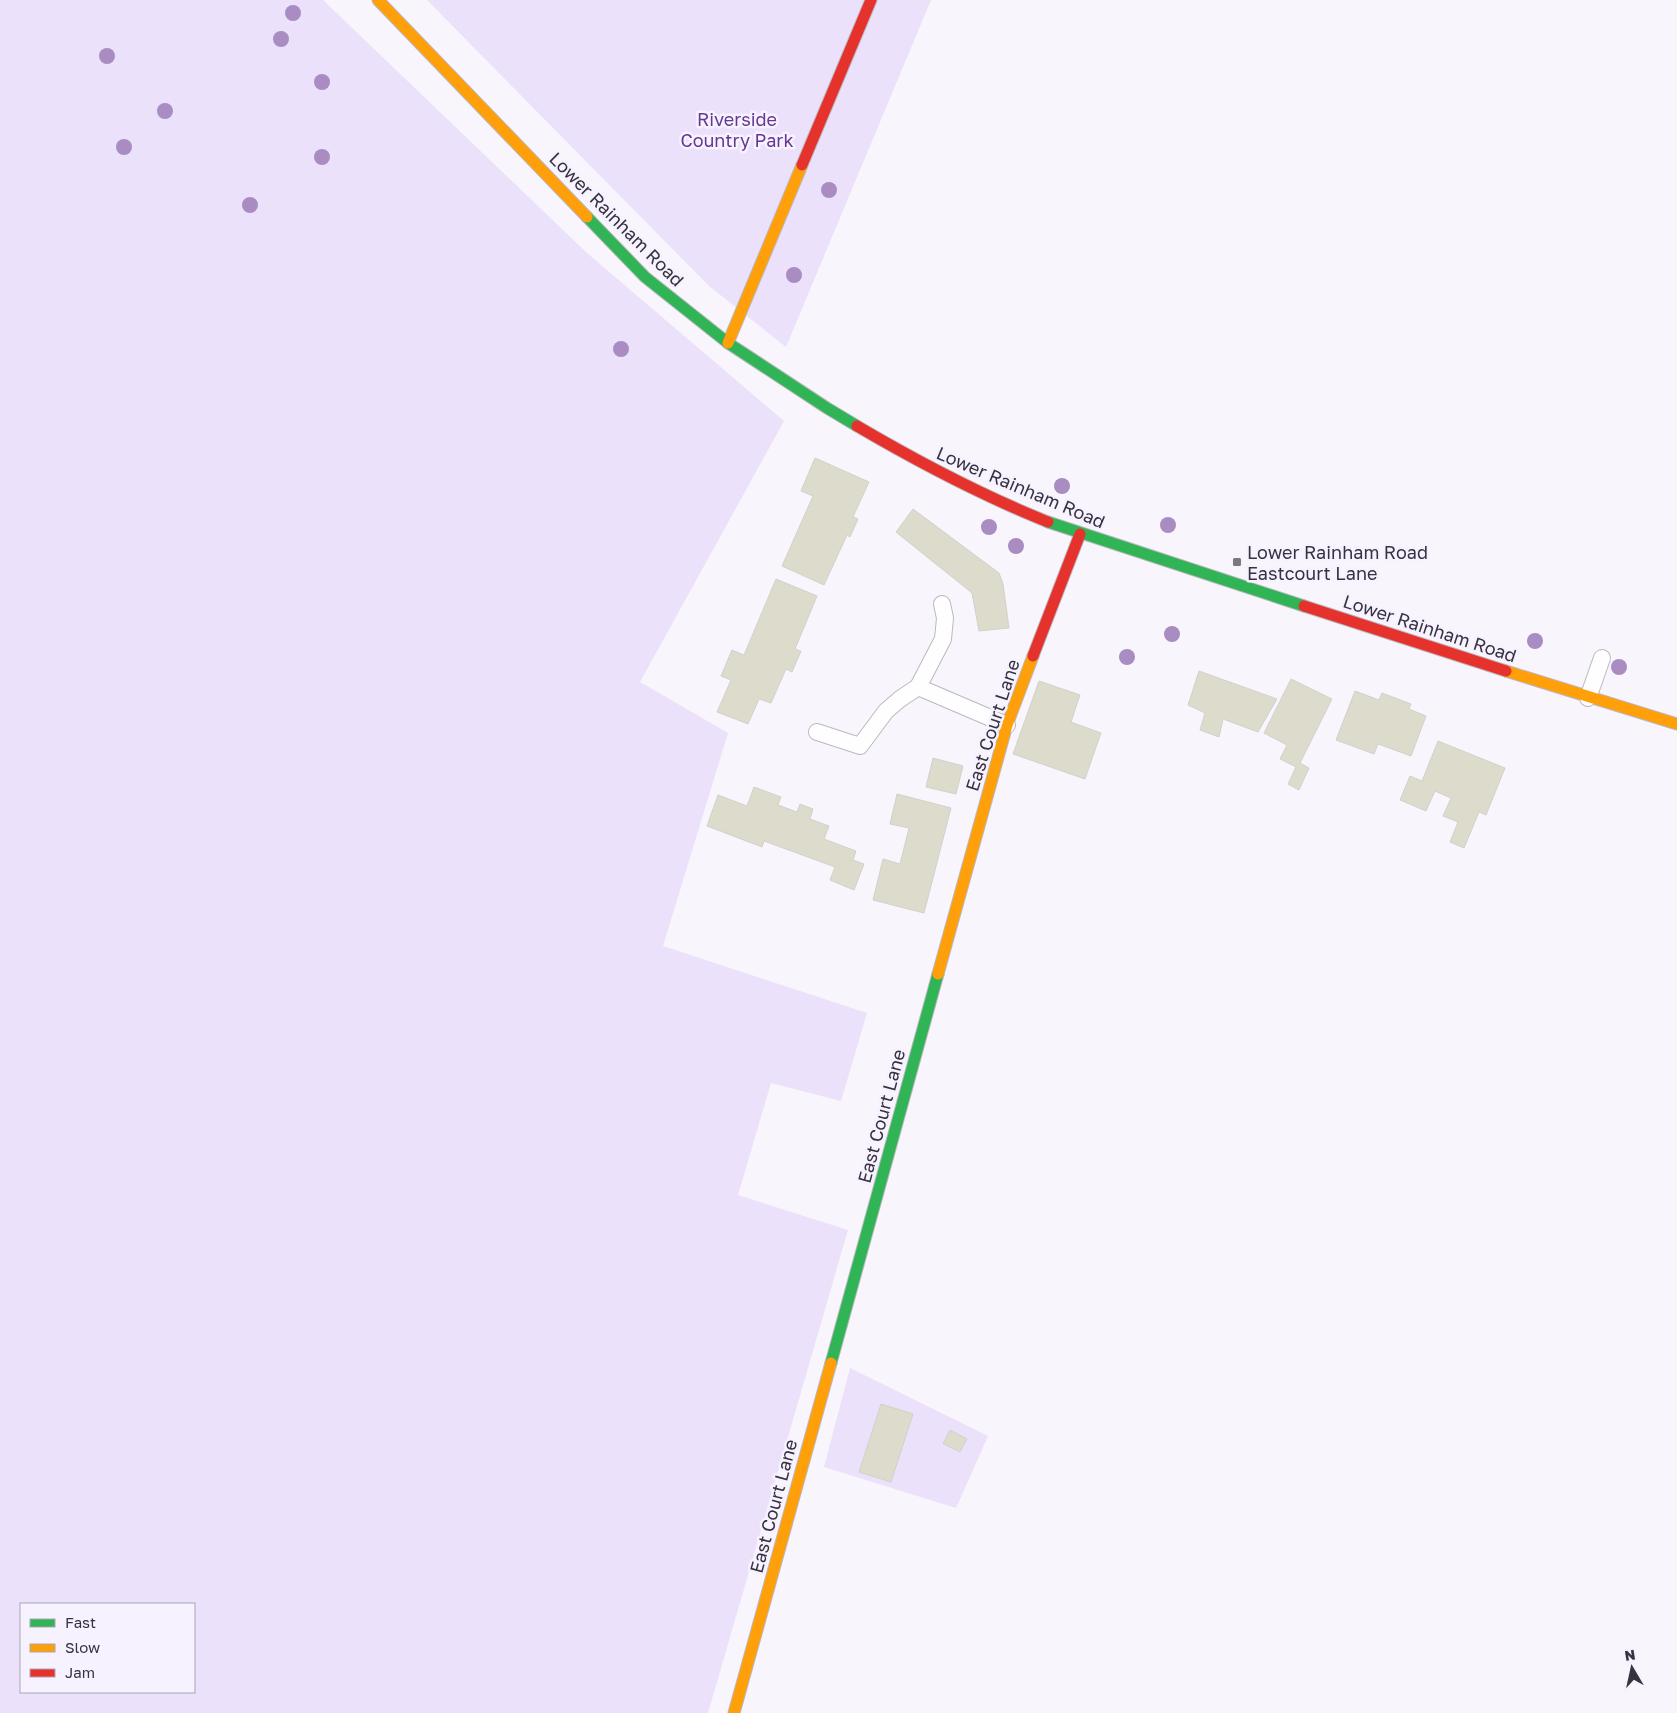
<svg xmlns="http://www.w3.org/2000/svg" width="1677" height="1713" font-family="'Golos Text',sans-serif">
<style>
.green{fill:#ebe1fa;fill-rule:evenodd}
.building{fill:#dcdbcc;stroke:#d2d1cd}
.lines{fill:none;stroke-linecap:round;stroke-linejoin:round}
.lane-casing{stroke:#bcb8c0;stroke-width:18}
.fast-casing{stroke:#bcb8c0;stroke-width:13}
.slow-casing{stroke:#bcb8c0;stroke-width:13}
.jam-casing{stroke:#bcb8c0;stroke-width:13}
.lane{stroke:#fefeff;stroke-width:16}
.fast{stroke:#30b455;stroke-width:11}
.slow{stroke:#ff9f0a;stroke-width:11}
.jam{stroke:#e5322d;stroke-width:11}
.tree{fill:#a88cc2}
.poi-dot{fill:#7b7680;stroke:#f7f2ff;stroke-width:2}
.labels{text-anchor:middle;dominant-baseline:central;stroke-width:5;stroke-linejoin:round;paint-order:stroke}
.park-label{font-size:18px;fill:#663793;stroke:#f7f2ff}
.street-label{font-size:18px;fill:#37323e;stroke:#f7f2ff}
.poi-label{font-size:18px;fill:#37323e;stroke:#f7f2ff;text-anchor:start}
</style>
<rect width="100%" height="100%" fill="#f8f5fc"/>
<g class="green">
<path d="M0,0H323L587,253L784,421L640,682L728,733L663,946L867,1013L841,1101L771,1083L738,1195L848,1230L708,1713H0ZM21,1604H194V1692H21Z"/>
<path d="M427,0H931L786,347L709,286Z"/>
<path d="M850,1368L988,1436L956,1508L824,1467ZM950,1430L966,1439L960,1452L943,1445Z"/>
</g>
<g class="building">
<path d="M815,458L869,482L853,517L858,519L850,537L847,535L824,585L782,566L813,496L801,491Z"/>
<path d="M913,509L999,573L1003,584L1009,628L979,631L972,593L896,532Z"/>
<path d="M776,579L817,596L795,649L801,651L792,672L786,669L771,703L759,699L748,724L717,712L731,680L721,676L732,650L744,655Z"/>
<path d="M1199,671L1277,699L1258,732L1223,719L1219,737L1200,730L1205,713L1188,705Z"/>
<path d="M1291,679L1332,699L1300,763L1309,768L1299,790L1288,784L1296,767L1280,759L1287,745L1264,733Z"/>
<path d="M1039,681L1080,695L1071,722L1101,733L1085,779L1013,754Z"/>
<path d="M1355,691L1379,700L1382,693L1411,704L1409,709L1426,716L1411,756L1378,744L1374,754L1336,740Z"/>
<path d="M1438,741L1505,768L1486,815L1479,812L1464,848L1450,842L1458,822L1443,816L1451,798L1435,791L1426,811L1400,800L1410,776L1422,781Z"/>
<path d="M933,758L963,766L956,794L926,787Z"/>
<path d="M754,787L781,797L778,805L797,812L800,804L813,809L810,819L829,826L824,839L856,851L853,860L864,864L854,890L830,880L835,867L764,841L762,847L707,826L718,795L747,806Z"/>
<path d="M897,794L951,808L924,913L873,900L883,859L900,864L909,828L890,824Z"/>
<path d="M881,1404L913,1414L891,1482L859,1472Z"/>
<path d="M950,1430L967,1439L960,1452L943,1444Z"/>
</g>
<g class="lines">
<defs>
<g id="lane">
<path d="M942,604L945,618L943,639L918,687L1007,725"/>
<path d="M1588,698L1602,658"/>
<path d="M817,732L860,746L886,711L900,699L918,687"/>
</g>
<g id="fast">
<path d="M587,217L645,277L728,343L827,408L857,426"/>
<path d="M1048,522L1304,606"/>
<path d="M831,1363L938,974"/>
</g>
<g id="slow">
<path d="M378,0L587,217"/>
<path d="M728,343L802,165"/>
<path d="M1506,671L1677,724"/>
<path d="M938,974L1007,725L1033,656"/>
<path d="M734,1713L831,1363"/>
</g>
<g id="jam">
<path d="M802,165L871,0"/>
<path d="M857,426C920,463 981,495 1048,522"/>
<path d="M1304,606L1506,671"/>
<path d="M1033,656L1080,534"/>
</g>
</defs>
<use href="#lane" class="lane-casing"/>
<use href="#fast" class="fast-casing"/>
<use href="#slow" class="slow-casing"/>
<use href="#jam" class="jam-casing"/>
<use href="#lane" class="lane"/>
<use href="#fast" class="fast"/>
<use href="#slow" class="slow"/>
<use href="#jam" class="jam"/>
</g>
<g class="tree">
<circle cx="293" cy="13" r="8"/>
<circle cx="281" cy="39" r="8"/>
<circle cx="107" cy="56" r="8"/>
<circle cx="322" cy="82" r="8"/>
<circle cx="165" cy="111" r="8"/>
<circle cx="124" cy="147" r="8"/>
<circle cx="322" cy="157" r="8"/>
<circle cx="829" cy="190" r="8"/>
<circle cx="250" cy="205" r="8"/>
<circle cx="794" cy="275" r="8"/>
<circle cx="621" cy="349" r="8"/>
<circle cx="1062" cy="486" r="8"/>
<circle cx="1168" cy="525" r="8"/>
<circle cx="989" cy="527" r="8"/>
<circle cx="1016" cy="546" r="8"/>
<circle cx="1172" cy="634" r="8"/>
<circle cx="1535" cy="641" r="8"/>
<circle cx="1127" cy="657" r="8"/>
<circle cx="1619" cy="667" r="8"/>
</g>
<rect class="poi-dot" x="1232" y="557" width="10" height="10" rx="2.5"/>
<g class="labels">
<g class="park-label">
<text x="737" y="119">Riverside<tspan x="737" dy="21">Country Park</tspan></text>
</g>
<g class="street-label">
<text transform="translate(617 219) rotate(45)">Lower Rainham Road</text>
<text transform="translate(1021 487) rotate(23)">Lower Rainham Road</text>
<text transform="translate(1430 628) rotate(18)">Lower Rainham Road</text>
<text transform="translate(992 725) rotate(-72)">East Court Lane</text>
<text transform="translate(881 1116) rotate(-75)">East Court Lane</text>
<text transform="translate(773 1506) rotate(-75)">East Court Lane</text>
</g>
<g class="poi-label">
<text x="1247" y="552">Lower Rainham Road<tspan x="1247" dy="21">Eastcourt Lane</tspan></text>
</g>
</g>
<rect x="20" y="1603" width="175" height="90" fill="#f7f2ff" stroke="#aaa5b2"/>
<rect x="30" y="1619" width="25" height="8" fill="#30b455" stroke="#aaa5b2"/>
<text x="65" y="1628" font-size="15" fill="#37323e">Fast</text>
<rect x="30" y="1644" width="25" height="8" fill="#ff9f0a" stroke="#aaa5b2"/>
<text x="65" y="1653" font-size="15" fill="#37323e">Slow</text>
<rect x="30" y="1669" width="25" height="8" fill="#e5322d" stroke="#aaa5b2"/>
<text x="65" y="1678" font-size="15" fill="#37323e">Jam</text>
<g transform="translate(1632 1668) rotate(351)" stroke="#f7f2ff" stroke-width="4" paint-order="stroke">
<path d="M0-4L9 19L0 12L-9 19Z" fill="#37323e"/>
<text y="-8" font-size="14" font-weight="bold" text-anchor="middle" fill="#37323e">N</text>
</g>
</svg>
